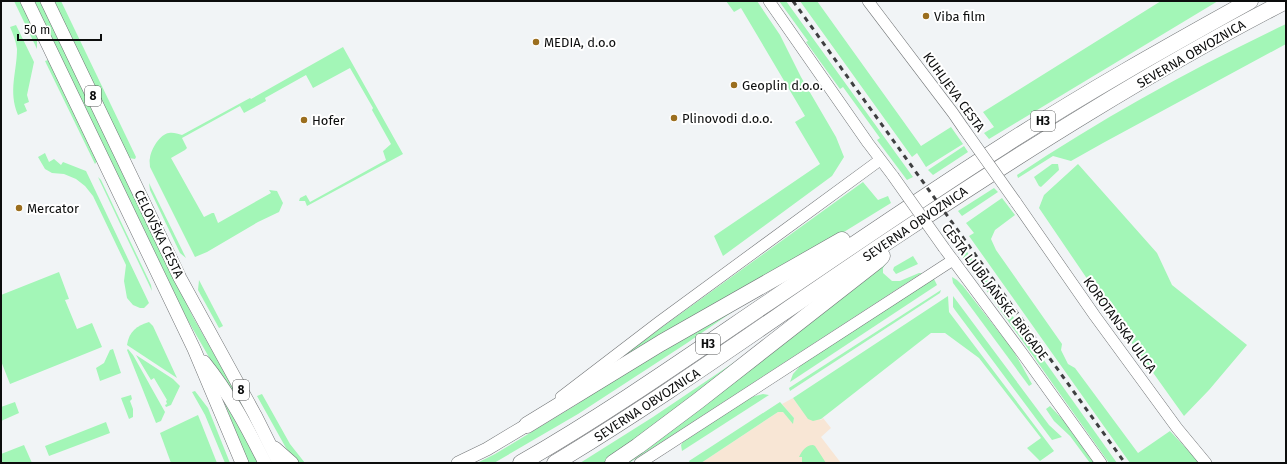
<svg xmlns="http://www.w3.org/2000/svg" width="1287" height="464" font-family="'Fira Sans',sans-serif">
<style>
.commercial{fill:#f8e6d5}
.green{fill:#a3f6b7}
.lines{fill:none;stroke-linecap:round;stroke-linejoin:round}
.minor-casing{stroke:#717476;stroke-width:12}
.major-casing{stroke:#717476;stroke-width:14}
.highway-casing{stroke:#717476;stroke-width:17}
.minor{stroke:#fff;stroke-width:11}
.major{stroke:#fff;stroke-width:13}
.highway{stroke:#fff;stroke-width:16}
.rail{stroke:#3f4041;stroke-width:3;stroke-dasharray:5 5;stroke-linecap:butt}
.minor-bridge-casing{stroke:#717476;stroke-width:12;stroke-linecap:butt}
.minor-bridge{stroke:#fff;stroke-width:11}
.poi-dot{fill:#9b6e1e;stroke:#fff;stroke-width:1.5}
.labels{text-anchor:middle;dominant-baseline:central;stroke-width:4;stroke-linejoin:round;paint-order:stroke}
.shield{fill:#fff;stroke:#555656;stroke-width:1}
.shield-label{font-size:12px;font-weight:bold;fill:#0c0d0d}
.poi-label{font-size:13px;fill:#0c0d0d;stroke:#fff;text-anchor:start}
.street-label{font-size:13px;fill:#0c0d0d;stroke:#fff}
</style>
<rect width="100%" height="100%" fill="#f1f4f6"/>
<path class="commercial" d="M793,398L801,409L821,420L823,418L831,428L821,437L841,463H701L778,412H783L793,423L794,418L782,404Z"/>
<g class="green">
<path d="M14,1H20L37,35V49Z"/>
<path d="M34,1H41L193,317L235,391L273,463H270L187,319Z"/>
<path d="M54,1H61L136,157L135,159L129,158Z"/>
<path d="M726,1H757L780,35L801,77L836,137L844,157L832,176L723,256L714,236L820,164L795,122L805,116L741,8L734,12Z"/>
<path d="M779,1H786L913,177L907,180L877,140L880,138L843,87L840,89L806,42L808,41Z"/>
<path d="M800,1H817L921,146L951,127L963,144L926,167L917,153L912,157Z"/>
<path d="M1161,1H1218L989,139L984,133L994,127L983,112Z"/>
<path d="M1286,24V44L1103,143L1071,161L1053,156L1018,178L1017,175C1102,118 1193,68 1286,24Z"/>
<path d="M16,25L34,62L27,95L29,102L24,104L27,111L18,115C8,91 17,72 17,49C16,41 13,34 10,27Z"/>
<path d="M343,47L403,154L307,206L305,201H299L300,198L306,195L310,202L386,160L383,151L391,144L372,110L373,108L350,68L313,88L306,75L265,98L266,101L244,113L240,106L182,138L187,148L185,150L171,158L204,217L212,213H214L218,223L271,193L269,190L277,191L283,203L279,212L258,222L207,252L195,257L150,167C150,164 149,161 150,158C151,149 160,134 169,133C173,132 178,134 182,135L250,98L251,99Z"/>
<path d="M48,60L50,62L97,161L95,164L45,61Z"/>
<path d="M964,146L968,152L933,175L928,170Z"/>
<path d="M45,153L49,162L54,159L61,165L63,162L86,171L149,303L144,308H140L133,305L127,298L124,281L126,265L93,196L85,186L76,179L64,174L52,173L45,169L38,157Z"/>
<path d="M1052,164H1058L1059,170L1041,187L1039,186L1034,177Z"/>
<path d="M1078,164L1157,253L1172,285L1247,345L1209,390L1184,416L1109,311L1039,208L1044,195Z"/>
<path d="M98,177L101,180L151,285L152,291Z"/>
<path d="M863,182L878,200L888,196L891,203L839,235L600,372Z"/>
<path d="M149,183L186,258L180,253L150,190Z"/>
<path d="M994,188L998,192L962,216L958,211Z"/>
<path d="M1002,198L1015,215L995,230L991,239L996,250L1062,344L1061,350L1068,364L1075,368L1138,453L1170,431L1200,463H1130L969,236L974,233L966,223Z"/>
<path d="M952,232L960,242L1117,463H1109L947,235Z"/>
<path d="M913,256L918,264L896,274L893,270L894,267Z"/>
<path d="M887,262L883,268V273L892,281H900L919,273H922L668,438L629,463H621Z"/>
<path d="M59,272L69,299L65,300L77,329L92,323L102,347L10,384L1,361V295Z"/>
<path d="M952,277L957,280L963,286L1013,350L1032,384L1029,386L953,283Z"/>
<path d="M931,279H934L937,285L790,382L793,374L802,364Z"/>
<path d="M199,280L223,326L219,328L198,290Z"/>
<path d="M941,290L940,293L790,391L789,388Z"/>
<path d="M948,296L949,312L1054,451L1040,461L1027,448L1041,438L979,358L945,333H931L821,419L813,421L808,419L793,398Z"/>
<path d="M953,296L1049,425L1062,437L1052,440L955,310L953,307Z"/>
<path d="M738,308L687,343L578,414L494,463H477L495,454L576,405L612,380Z"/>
<path d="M149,322L153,326L177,378L127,345C129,331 137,326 149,322Z"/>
<path d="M113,349L121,373L100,381L96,368L104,363L110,350Z"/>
<path d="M128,349L133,355L165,412L161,421L156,423L127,350Z"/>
<path d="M136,355L173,379L180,386L171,405L166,407L165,405L167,404L166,401L167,400L154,378L151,380Z"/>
<path d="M736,361L738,363L631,444L604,463H580L653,417Z"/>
<path d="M195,391L208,408L230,463H225L205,415L192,392Z"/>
<path d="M262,394L290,444L305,463H298L286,448L257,396Z"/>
<path d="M763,394L769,395L682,451L681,445L683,442L751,397Z"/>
<path d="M131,395L132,399L130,401L133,409V417L129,419L121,398Z"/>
<path d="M15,402L19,413L1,421V407Z"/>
<path d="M224,402H225L259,463H248Z"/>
<path d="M780,402L794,418L793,424L783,412H778L701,463H690L689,461Z"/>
<path d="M1050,406L1064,421L1094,463H1090L1070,436L1054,421L1046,409Z"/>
<path d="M198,415L217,463H171L160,433Z"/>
<path d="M106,422L110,433L49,456L45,446Z"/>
<path d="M24,445L32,463H1V454Z"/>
<path d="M813,445L815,446L826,463H802V457H799C802,451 806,445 813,445Z"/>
</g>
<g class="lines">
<defs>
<g id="minor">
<path d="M769,1L868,143L893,176"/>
<path d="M868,1L953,113L964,129"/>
<path d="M1015,201L1095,316L1177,428L1206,463"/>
<path d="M944,248L1022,353L1101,463"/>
<path d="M561,397L659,322L880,160"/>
<path d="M640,463L953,260"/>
</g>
<g id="major">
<path d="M27,1L194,349L242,463"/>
<path d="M47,1L180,278L255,415L279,463"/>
<path d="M204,362C229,393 247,427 265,463"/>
<path d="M275,448L292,463"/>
<path d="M458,463L487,449L527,425"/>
</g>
<g id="highway">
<path d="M527,425L661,343L842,240"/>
<path d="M521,463C617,408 706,344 797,283C865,237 934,190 1003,146C1083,94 1167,47 1250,1"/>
<path d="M555,463C673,392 784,310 899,234C1024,151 1152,70 1286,1"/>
<path d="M613,463L638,446L698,401L877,261L882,256"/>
</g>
</defs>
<use href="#minor" class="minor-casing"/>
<use href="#major" class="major-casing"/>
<use href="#highway" class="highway-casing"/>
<use href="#minor" class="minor"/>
<use href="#major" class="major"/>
<use href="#highway" class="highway"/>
<path class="rail" d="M793,1L1125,463"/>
<defs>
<g id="minor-bridge">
<path d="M964,129L1015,201"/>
<path d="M893,176L944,248"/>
</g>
</defs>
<use href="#minor-bridge" class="minor-bridge-casing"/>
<use href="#minor-bridge" class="minor-bridge"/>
</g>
<g class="poi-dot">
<circle cx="926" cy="16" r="4"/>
<circle cx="536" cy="42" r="4"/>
<circle cx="734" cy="85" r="4"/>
<circle cx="674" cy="118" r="4"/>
<circle cx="304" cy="120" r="4"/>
<circle cx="19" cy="208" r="4"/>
</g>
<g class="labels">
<g class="shield">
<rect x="85" y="86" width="16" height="20" rx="3"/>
<rect x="1031" y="111" width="24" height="20" rx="3"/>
<rect x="696" y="334" width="24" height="20" rx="3"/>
<rect x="233" y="380" width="16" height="20" rx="3"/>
</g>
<g class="shield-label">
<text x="93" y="96">8</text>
<text x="1043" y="121">H3</text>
<text x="708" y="344">H3</text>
<text x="241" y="390">8</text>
</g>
<g class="poi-label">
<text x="934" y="16">Viba film</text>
<text x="544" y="42">MEDIA, d.o.o</text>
<text x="742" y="85">Geoplin d.o.o.</text>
<text x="682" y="118">Plinovodi d.o.o.</text>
<text x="312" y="120">Hofer</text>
<text x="27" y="208">Mercator</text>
</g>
<g class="street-label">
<text transform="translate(1191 54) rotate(-30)">SEVERNA OBVOZNICA</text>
<text transform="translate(954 92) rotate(54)">KUHLJEVA CESTA</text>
<text transform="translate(915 224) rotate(-34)">SEVERNA OBVOZNICA</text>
<text transform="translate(159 234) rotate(64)">CELOVŠKA CESTA</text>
<text transform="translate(995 292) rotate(53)">CESTA LJUBLJANSKE BRIGADE</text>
<text transform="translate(1120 325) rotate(54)">KOROTANSKA ULICA</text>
<text transform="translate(647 405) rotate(-33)">SEVERNA OBVOZNICA</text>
</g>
</g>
<rect width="1287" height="464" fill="none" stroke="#0c0d0d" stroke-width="4"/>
<path d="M18 34v6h83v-6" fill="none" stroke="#0c0d0d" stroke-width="2"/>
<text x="24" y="34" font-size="12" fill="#0c0d0d" stroke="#ffffff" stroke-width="3" paint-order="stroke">50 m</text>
</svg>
